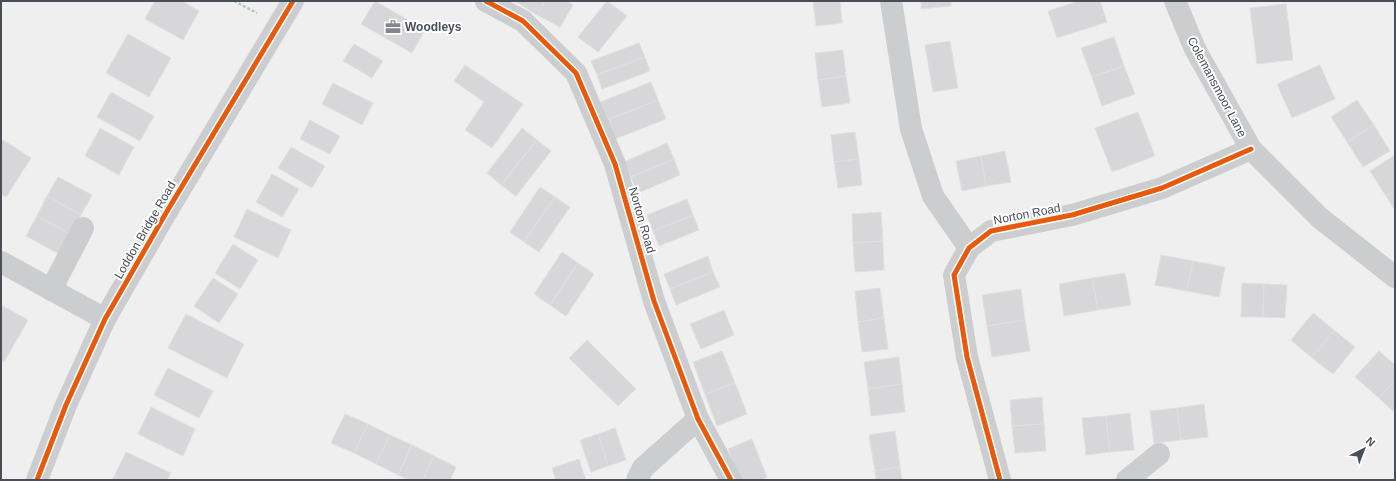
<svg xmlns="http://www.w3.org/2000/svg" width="1396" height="481" font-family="Helvetica,sans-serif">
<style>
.building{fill:#d7d7d9;stroke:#e0e0e1}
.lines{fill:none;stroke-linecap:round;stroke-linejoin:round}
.path{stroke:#b9c3c1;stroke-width:2.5;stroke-dasharray:3 2;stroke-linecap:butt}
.street{stroke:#cbcdcf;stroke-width:22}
.secondary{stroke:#cbcdd0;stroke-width:22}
.cycleway-casing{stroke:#fff;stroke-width:8}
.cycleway{stroke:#e8590c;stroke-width:5}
.labels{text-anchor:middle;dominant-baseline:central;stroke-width:4;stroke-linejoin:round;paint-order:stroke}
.poi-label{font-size:12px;font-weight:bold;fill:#484f59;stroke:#fff;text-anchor:start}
.street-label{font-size:12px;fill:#484f59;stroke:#fff}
</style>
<rect width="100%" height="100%" fill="#efefef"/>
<g class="building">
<path d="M155,1H182L199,11L183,40L145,19Z"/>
<path d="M375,1L425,30L412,53L361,24Z"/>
<path d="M515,1H545L537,15Z"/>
<path d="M545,1H567L573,5L560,27L537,15Z"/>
<path d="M607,1L627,16L598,52L578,37Z"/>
<path d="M813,1H840L842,23L816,26Z"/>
<path d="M921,1H951V6L921,9Z"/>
<path d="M1079,1H1100L1107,22L1057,38L1048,11Z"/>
<path d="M1286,4L1293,60L1257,64L1250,8Z"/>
<path d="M128,34L171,58L149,97L106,73Z"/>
<path d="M1114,37L1124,66L1092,77L1081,48Z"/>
<path d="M950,41L958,88L933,92L925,45Z"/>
<path d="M639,43L645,57L597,75L591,61Z"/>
<path d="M354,44L383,61L372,78L343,61Z"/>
<path d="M843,50L846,76L818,80L815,53Z"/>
<path d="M645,57L650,71L602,89L597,75Z"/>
<path d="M465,65L523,104L492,148L465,130L484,102L454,81Z"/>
<path d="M1320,65L1335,99L1292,118L1277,84Z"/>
<path d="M1124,66L1135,94L1102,106L1092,77Z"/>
<path d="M846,76L850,103L822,107L818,80Z"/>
<path d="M651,82L658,100L607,120L600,102Z"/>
<path d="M333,83L373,103L362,125L322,104Z"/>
<path d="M111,92L154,116L140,141L97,117Z"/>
<path d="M658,100L666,119L615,139L607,120Z"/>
<path d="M1357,100L1374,125L1347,142L1331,117Z"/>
<path d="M1138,112L1155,156L1112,172L1095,128Z"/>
<path d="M310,120L340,136L330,154L300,139Z"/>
<path d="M1374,125L1390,151L1363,167L1347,142Z"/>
<path d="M100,128L134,147L119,175L85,156Z"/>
<path d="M522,128L537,140L501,185L487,173Z"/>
<path d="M855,132L859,159L834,162L831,135Z"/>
<path d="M3,140L31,158L6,197L1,194V142Z"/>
<path d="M537,140L551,151L516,196L501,185Z"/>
<path d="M667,143L674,159L631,177L624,162Z"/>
<path d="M291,147L325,166L312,188L278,168Z"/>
<path d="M1005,151L1011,182L986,186L981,156Z"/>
<path d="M1395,155V191L1386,196L1370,171Z"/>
<path d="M981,156L986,186L962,191L956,161Z"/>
<path d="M674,159L680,175L638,193L631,177Z"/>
<path d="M859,159L862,185L838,188L834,162Z"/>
<path d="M272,174L299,189L282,217L256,202Z"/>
<path d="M58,177L92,195L81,215L47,196Z"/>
<path d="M540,187L555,197L524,242L510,232Z"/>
<path d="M1395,191V210L1386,196Z"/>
<path d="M47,196L81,215L70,234L37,216Z"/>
<path d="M555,197L570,207L539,252L524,242Z"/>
<path d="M687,199L693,215L653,231L647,215Z"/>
<path d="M247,209L291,230L278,258L234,237Z"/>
<path d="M881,212L883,241L853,243L852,214Z"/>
<path d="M693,215L699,230L659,246L653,231Z"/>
<path d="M37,216L70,234L59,254L26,236Z"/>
<path d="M883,241L884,270L855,272L853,243Z"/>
<path d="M233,244L258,260L240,289L215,273Z"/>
<path d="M562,252L578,263L550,305L534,294Z"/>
<path d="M1161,255L1193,261L1187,291L1155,285Z"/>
<path d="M708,256L713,272L670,289L664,274Z"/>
<path d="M1193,261L1225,267L1219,297L1187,291Z"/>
<path d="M578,263L594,274L566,316L550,305Z"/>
<path d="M713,272L720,287L676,305L670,289Z"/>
<path d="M1125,273L1131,305L1098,310L1092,278Z"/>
<path d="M213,278L238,294L219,323L194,306Z"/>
<path d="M1092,278L1098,310L1064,316L1059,284Z"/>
<path d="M1242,283L1264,284L1263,317H1241Z"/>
<path d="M1264,284L1287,285L1285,318L1263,317Z"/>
<path d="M880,288L884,318L858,322L855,291Z"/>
<path d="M1021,289L1025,320L987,326L982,295Z"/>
<path d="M1,305L28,320L4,362L1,360Z"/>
<path d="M724,310L734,335L701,349L690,324Z"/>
<path d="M1313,313L1334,330L1312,358L1291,340Z"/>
<path d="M186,314L244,344L227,378L168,348Z"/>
<path d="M884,318L888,349L862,352L858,322Z"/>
<path d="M1025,320L1030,351L992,357L987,326Z"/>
<path d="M1334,330L1355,347L1333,374L1312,358Z"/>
<path d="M587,340L636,389L618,406L569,358Z"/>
<path d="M722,351L735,383L705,394L693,362Z"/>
<path d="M1379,351L1395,365V380L1379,398L1355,377Z"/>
<path d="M899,357L902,384L868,389L864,362Z"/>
<path d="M168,368L213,391L199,418L154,395Z"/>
<path d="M1395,380V413L1379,398Z"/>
<path d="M735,383L747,414L717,426L705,394Z"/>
<path d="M902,384L905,412L871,416L868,389Z"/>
<path d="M1042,397L1044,424L1012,426L1010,400Z"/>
<path d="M1204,404L1208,437L1181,440L1177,408Z"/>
<path d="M151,407L195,429L183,456L138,434Z"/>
<path d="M1177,408L1181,440L1154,443L1150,411Z"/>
<path d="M1130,413L1134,450L1110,452L1106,416Z"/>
<path d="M345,414L368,424L354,453L331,443Z"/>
<path d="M1106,416L1110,452L1086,455L1082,418Z"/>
<path d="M368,424L390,435L376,464L354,453Z"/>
<path d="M1044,424L1046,451L1015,453L1012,426Z"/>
<path d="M615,428L626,460L608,466L598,434Z"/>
<path d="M895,431L900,467L875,471L869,435Z"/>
<path d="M598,434L608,466L591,472L580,440Z"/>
<path d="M390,435L412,445L398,475L376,464Z"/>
<path d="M752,439L767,477L761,480H741L728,449Z"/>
<path d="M412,445L434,456L423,480H409L398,475Z"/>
<path d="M126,452L171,473L167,480L113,479Z"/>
<path d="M434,456L456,467L450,480H423Z"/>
<path d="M579,459L586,480H556L552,468Z"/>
<path d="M900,467L902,480H876L875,471Z"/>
</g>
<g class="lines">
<path class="path" d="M234,1L257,13"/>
<g class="street">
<path d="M486,1L523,21L576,73L615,164L654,301L698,419L731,480"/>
<path d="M891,1L911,129L933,196L969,248"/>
<path d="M1175,1L1195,49L1251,149L1320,218L1395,277"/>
<path d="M1,262L105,319"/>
<path d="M51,290L83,228"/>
<path d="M637,480L643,468L698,419"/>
<path d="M1000,480L967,357L954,275L969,248L991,231L1072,215L1162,188L1251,149"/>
<path d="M1127,480L1159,454"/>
</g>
<path class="secondary" d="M37,480L66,405L105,319L166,213L293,1"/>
<defs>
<g id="cycleway">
<path d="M486,1L523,21L576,73L615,164L654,301L698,419L731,480"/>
<path d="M37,480L66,405L105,319L166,213L293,1"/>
<path d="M1000,480L967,357L954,275L969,248L991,231L1072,215L1162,188L1251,149"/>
</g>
</defs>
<use href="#cycleway" class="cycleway-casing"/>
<use href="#cycleway" class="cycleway"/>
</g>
<defs>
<symbol id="office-bare" viewBox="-9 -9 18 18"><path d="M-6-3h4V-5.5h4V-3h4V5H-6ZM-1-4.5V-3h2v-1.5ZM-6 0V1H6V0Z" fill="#82878e" stroke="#fff" stroke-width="2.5" paint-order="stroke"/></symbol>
</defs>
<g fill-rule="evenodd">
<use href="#office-bare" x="382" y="16" width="22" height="22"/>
</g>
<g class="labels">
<g class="poi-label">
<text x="405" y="27">Woodleys</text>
</g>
<g class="street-label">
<text transform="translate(1217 87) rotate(62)">Colemansmoor Lane</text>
<text transform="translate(1027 214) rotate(-11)">Norton Road</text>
<text transform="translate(642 220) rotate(74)">Norton Road</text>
<text transform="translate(145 230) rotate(-60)">Loddon Bridge Road</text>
</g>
</g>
<rect width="1396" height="481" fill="none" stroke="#484f59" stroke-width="4"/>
<g transform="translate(1364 449) rotate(42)" stroke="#ffffff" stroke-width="3" paint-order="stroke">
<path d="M0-3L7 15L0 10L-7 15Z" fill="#484f59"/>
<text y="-6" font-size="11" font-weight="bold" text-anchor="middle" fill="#484f59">N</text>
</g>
</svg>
